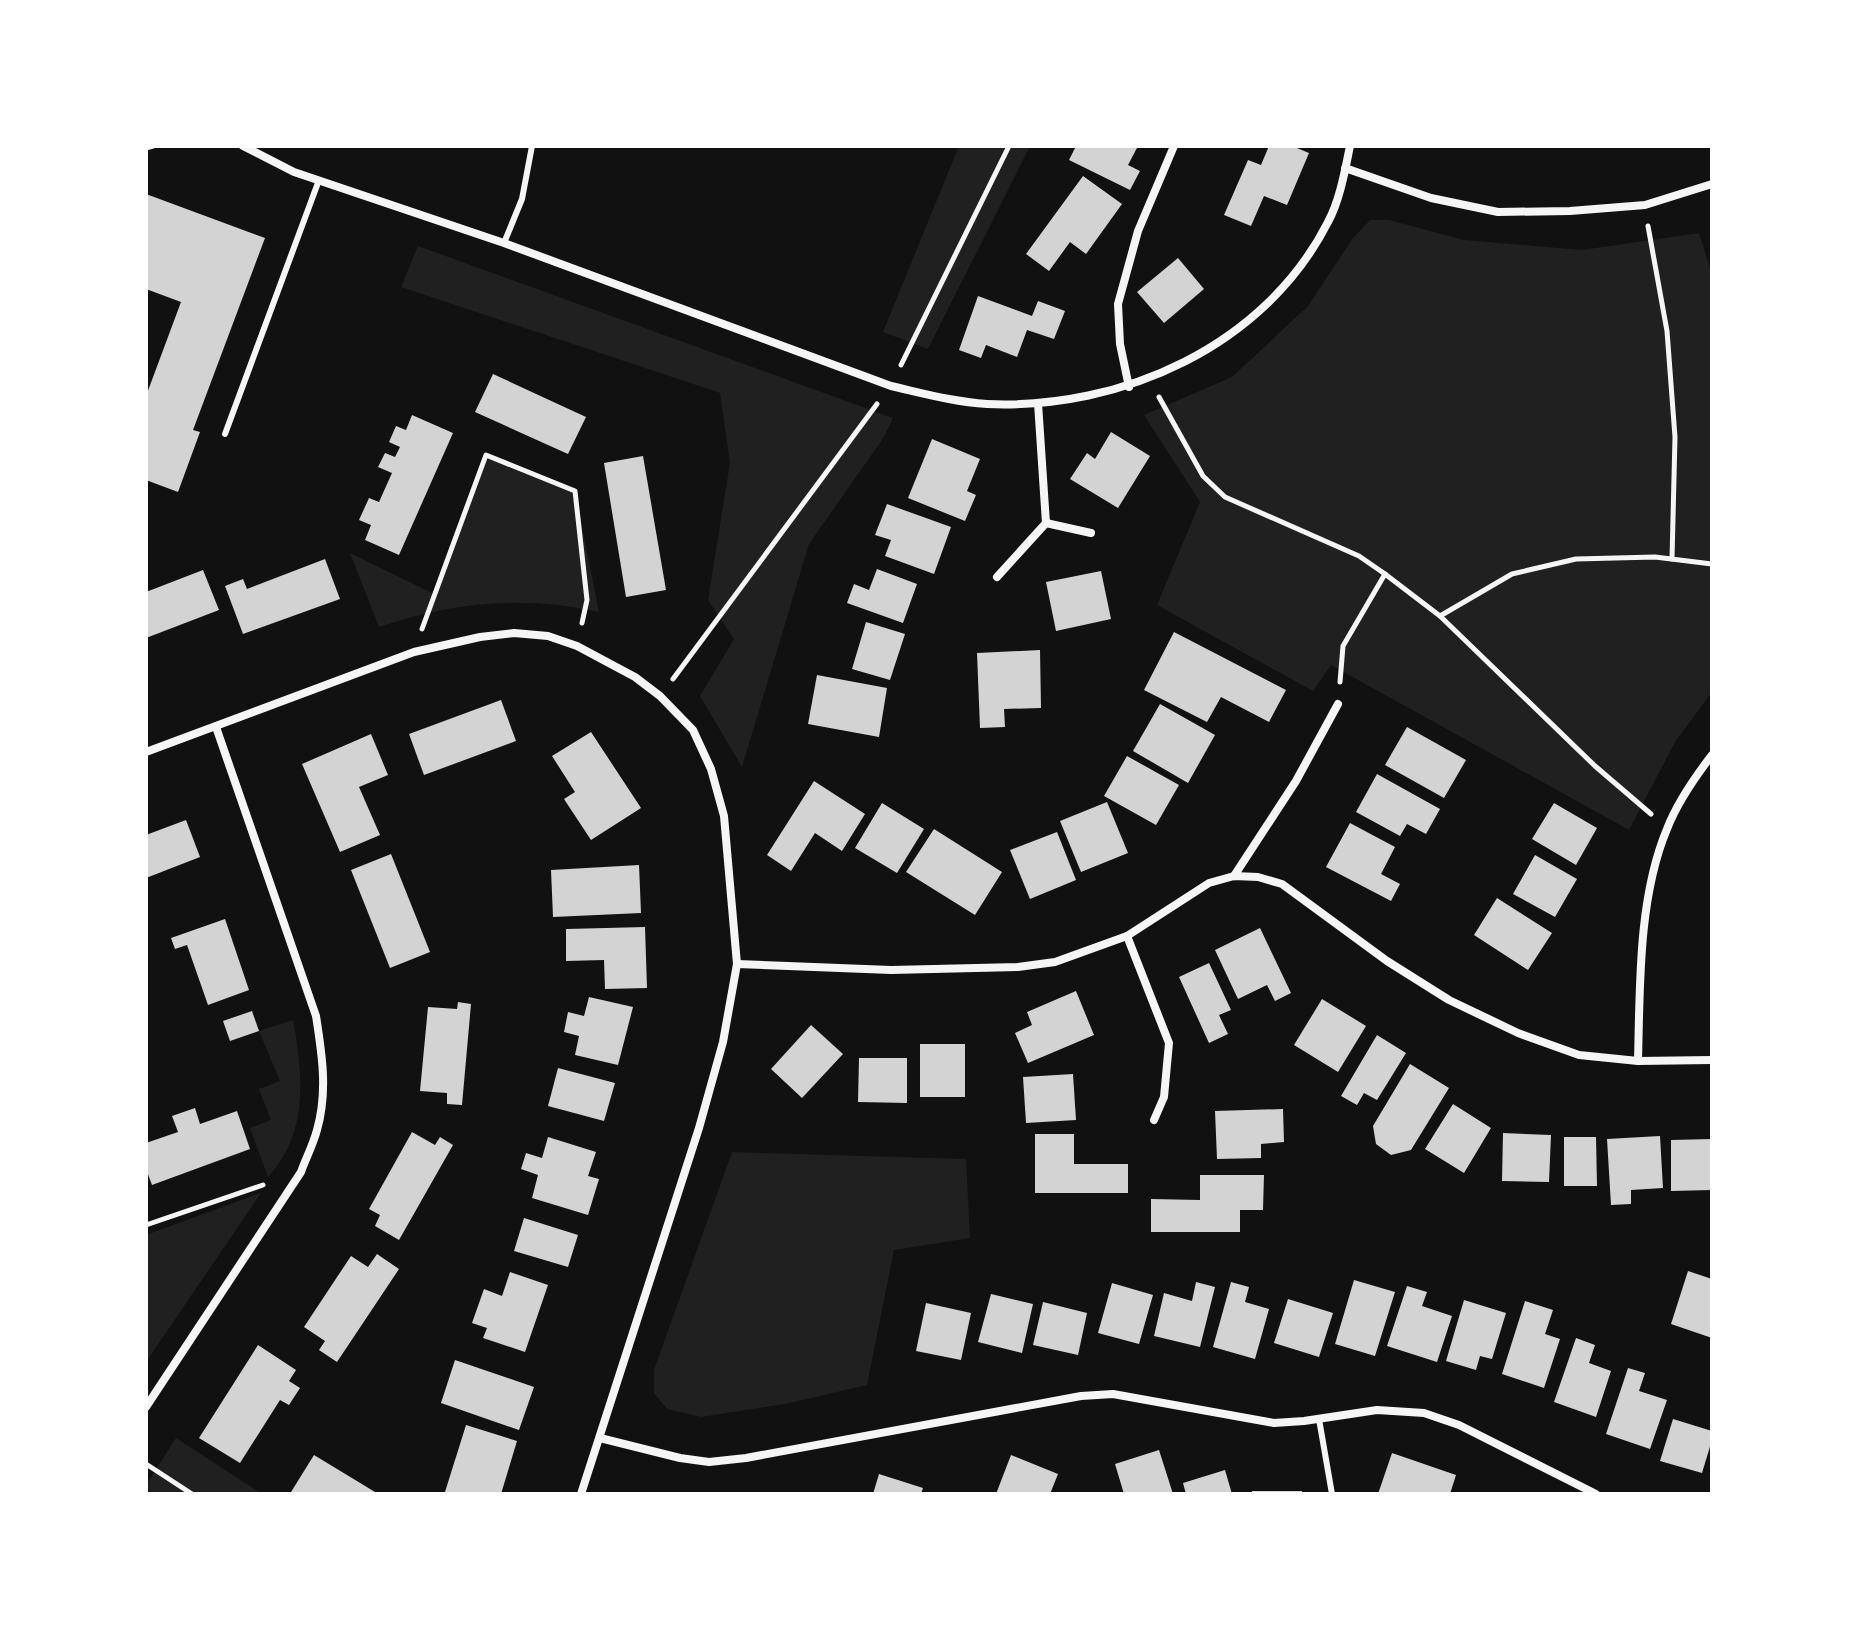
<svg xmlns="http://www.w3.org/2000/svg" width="1858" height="1640" font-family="'Public Sans',sans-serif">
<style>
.green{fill:#202020}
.building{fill:#d3d3d3}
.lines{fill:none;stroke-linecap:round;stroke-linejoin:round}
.path{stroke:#f5f5f5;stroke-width:5}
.service{stroke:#f5f5f5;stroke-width:6}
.minor{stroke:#f5f5f5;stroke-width:8}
</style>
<rect width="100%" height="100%" fill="#111"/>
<g class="green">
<path d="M959,146H1030L928,349L883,332Z"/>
<path d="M1370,220H1389L1464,240L1582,250L1699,233L1712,275V692L1675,742L1629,830L1331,665L1313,691L1157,605L1200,502L1144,415L1232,377L1308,306L1353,238Z"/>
<path d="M418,246L893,418L884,437L809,544L742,767L700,696L734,639L708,600L730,463L720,393L401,287Z"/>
<path d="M486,455L575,491L599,612C523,595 453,602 379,627L350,553L434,594Z"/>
<path d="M293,1020C303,1074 309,1133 268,1177L250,1128L271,1120L259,1089L280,1081L259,1031Z"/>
<path d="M732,1152L966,1159L970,1238L894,1250L867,1385L785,1404L701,1417L667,1409L654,1393V1370Z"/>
<path d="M261,1193L146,1362V1235Z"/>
<path d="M176,1438L262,1494H146V1485Z"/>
</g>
<g class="building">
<path d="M1076,146H1138L1128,165L1140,171L1130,190L1069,160Z"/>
<path d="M1269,146H1292L1309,153L1287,205L1264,196L1251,226L1224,215L1248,160L1261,165Z"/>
<path d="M1083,176L1122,204L1086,254L1070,242L1049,271L1026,254Z"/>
<path d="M146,194L265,238L193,430L200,432L178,492L146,480V396L181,302L146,289Z"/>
<path d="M1178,258L1204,289L1164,323L1137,292Z"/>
<path d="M978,296L1032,316L1038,301L1065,311L1054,339L1027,330L1017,357L986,345L981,358L959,350Z"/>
<path d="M493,374L586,417L568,454L475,412Z"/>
<path d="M412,415L453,433L399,555L365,540L371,525L359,520L369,498L379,502L392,473L378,467L385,453L395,457L400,447L389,442L396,426L406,430Z"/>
<path d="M1111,432L1150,456L1118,508L1070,479L1087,453L1095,459Z"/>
<path d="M932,439L980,459L967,491L976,495L965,521L908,498Z"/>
<path d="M643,456L666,590L626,597L604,463Z"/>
<path d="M887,504L951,527L934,574L885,556L891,540L875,535Z"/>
<path d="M325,559L340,599L243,634L225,586L243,579L247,589Z"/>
<path d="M877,569L917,584L903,623L847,603L854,584L869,590Z"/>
<path d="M203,570L219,610L146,638V592Z"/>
<path d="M1101,571L1111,619L1056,631L1046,582Z"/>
<path d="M866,622L905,634L890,680L852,669Z"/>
<path d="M1174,632L1286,690L1269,722L1221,697L1207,722L1144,690Z"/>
<path d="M1040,650L1041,708L1004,709L1005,727L980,728L977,653Z"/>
<path d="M817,675L887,688L879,737L808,724Z"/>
<path d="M501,700L516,741L424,775L409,734Z"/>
<path d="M1160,704L1215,735L1188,783L1133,751Z"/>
<path d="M1407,727L1466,760L1444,798L1385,765Z"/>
<path d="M591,732L641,808L591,840L564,799L575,792L552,756Z"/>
<path d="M371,734L388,775L359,787L380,835L340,852L302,764Z"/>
<path d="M1127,756L1179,785L1156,825L1104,796Z"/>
<path d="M1377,774L1440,809L1426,834L1407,824L1400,836L1356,812Z"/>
<path d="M814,781L865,814L842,851L815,833L791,871L767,855Z"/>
<path d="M1107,802L1128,853L1081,872L1060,821Z"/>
<path d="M882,803L924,829L897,873L855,848Z"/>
<path d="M1554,803L1597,828L1576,865L1532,839Z"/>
<path d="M186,820L200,857L146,878V835Z"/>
<path d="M1350,823L1395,847L1381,874L1400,884L1391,901L1326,867Z"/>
<path d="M934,829L1002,872L975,915L906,872Z"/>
<path d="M1057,832L1076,880L1030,899L1010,850Z"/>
<path d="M391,854L430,952L390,968L351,870Z"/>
<path d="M1535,855L1577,879L1555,917L1513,894Z"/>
<path d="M639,865L641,913L553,917L551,870Z"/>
<path d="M1497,898L1552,933L1528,970L1474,935Z"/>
<path d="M225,919L249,990L208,1005L187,945L175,949L171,938Z"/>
<path d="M645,927L647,988L605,989L604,960L566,961V929Z"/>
<path d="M1260,928L1291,993L1275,1001L1267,985L1238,999L1215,950Z"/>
<path d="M1209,963L1231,1010L1219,1015L1228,1034L1209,1043L1179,977Z"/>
<path d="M1076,991L1094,1035L1028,1063L1015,1033L1032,1025L1027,1012Z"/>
<path d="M589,997L633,1007L618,1065L575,1055L579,1036L564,1032L568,1012L584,1016Z"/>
<path d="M1322,999L1366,1026L1338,1072L1294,1045Z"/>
<path d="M458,1002L471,1004L462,1105L447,1104V1093L420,1091L428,1007L457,1009Z"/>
<path d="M252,1011L259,1031L230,1041L223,1021Z"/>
<path d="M811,1025L843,1054L802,1098L771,1069Z"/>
<path d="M1377,1035L1406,1053L1377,1100L1364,1093L1357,1105L1341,1096Z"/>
<rect x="920" y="1044" width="45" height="53"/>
<path d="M859,1058H907V1103L858,1102Z"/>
<path d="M1410,1064L1449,1088L1411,1150L1391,1155L1376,1144L1373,1126Z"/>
<path d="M558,1068L615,1083L604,1121L548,1106Z"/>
<path d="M1073,1074L1076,1120L1026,1123L1023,1077Z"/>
<path d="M1453,1104L1491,1128L1464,1173L1425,1149Z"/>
<path d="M195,1108L200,1124L237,1111L250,1149L152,1185L146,1169V1143L178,1132L172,1116Z"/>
<path d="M1283,1109L1284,1142L1261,1144V1158L1217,1159L1215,1111Z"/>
<path d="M412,1132L435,1145L440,1137L453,1145L399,1240L375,1226L380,1215L369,1209Z"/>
<path d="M1503,1133L1551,1135L1549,1182L1502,1181Z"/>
<path d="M1035,1134H1074V1164H1128V1193H1035Z"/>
<path d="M1660,1136L1663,1188L1631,1190V1204L1611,1205L1607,1139Z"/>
<path d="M548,1137L596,1152L588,1176L599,1179L588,1215L532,1198L538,1175L521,1169L526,1153L542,1158Z"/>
<path d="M1564,1137H1596L1597,1186H1564Z"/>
<path d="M1712,1139V1190L1671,1191V1140Z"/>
<path d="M1200,1175H1264L1263,1210H1240V1232H1151V1199L1200,1200Z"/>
<path d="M524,1218L578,1235L568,1267L514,1251Z"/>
<path d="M377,1254L399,1269L337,1362L319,1350L325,1341L304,1327L351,1256L368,1267Z"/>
<path d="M1688,1271L1712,1279V1338L1671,1324Z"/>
<path d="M510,1272L548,1285L525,1352L483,1338L487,1328L472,1323L484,1289L502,1296Z"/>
<path d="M1354,1280L1395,1292L1375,1356L1335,1344Z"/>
<path d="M1196,1282L1215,1287L1200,1347L1154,1336L1164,1293L1192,1301Z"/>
<path d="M1231,1282L1249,1287L1245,1302L1269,1309L1255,1359L1213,1347Z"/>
<path d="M1112,1283L1153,1295L1139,1344L1098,1333Z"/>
<path d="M1407,1286L1427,1292L1422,1306L1452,1316L1437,1362L1387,1346Z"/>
<path d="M991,1294L1033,1304L1022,1353L978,1342Z"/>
<path d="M1288,1299L1333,1313L1319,1357L1274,1343Z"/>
<path d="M1464,1300L1506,1313L1492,1359L1480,1356L1476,1370L1446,1361Z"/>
<path d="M1525,1301L1553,1310L1545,1334L1560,1339L1544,1388L1502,1374Z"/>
<path d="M1043,1302L1087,1313L1078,1355L1033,1345Z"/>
<path d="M926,1303L971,1313L961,1360L916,1351Z"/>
<path d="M1576,1338L1595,1345L1589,1363L1611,1371L1596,1417L1554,1402Z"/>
<path d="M258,1345L296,1370L289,1381L300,1388L289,1405L280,1400L240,1463L199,1438Z"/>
<path d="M455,1360L534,1387L519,1430L441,1403Z"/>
<path d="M1628,1368L1645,1373L1639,1391L1667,1400L1650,1449L1606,1434Z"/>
<path d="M1673,1419L1712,1431V1440L1702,1473L1660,1461Z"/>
<path d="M466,1425L517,1441L501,1494L445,1492Z"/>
<path d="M1159,1450L1173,1494H1124L1115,1464Z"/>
<path d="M1392,1453L1456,1475L1450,1494H1378Z"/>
<path d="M314,1455L375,1492L374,1494L291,1492Z"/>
<path d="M1011,1455L1058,1474L1050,1494H996Z"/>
<path d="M1225,1470L1232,1494H1186L1183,1483Z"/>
<path d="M879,1474L923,1488L921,1494H873Z"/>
<rect x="1252" y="1491" width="50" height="3"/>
</g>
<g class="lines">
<g class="path">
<path d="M146,148L153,146"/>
<path d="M1648,226L1667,331L1675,437L1672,559"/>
<path d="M901,365L1009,146"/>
<path d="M1159,397L1203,476L1225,497L1359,556L1385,574L1440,616L1595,766L1651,814"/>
<path d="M1440,616L1512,574L1576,559L1655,557L1712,564"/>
<path d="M422,629L486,455L575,491L587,600L582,623"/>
<path d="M673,679L877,404"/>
<path d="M1340,682L1343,646L1385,574"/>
<path d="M146,1225L263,1185"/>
<path d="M146,1464L192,1494"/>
</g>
<g class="service">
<path d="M504,243L522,199L532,146"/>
<path d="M225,434L319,180"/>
<path d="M1319,1419L1332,1494"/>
</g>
<g class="minor">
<path d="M243,146L294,172L504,243L891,386C922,393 954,402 987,404C1122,410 1265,346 1328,222C1340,200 1345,170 1350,146"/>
<path d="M1345,168L1431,198L1498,212L1570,211L1645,205L1712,184"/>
<path d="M1129,387L1120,344L1118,304L1138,231L1174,146"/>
<path d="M1046,523L1091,533"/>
<path d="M997,577L1046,523L1038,403"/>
<path d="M146,752L414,652L480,637L514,633L548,636L577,646L635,677L660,696L693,730L711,769L724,816L737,964L723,1042L699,1128L581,1494"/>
<path d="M1234,876L1296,781L1338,704"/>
<path d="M1127,936L1169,1043L1164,1097L1154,1120"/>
<path d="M737,964L891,970L1018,967L1055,962L1127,936L1209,883L1234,876L1258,877L1282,884L1387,961L1449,1000L1518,1033L1579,1055L1638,1061L1712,1060"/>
<path d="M1638,1061C1640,987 1638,898 1667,829C1677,803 1695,777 1712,755"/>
<path d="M146,1407L301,1172C306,1158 313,1145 317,1130C328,1092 322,1054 316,1016L216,727"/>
<path d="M600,1438L680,1458L709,1462L746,1458L1081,1396L1113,1394L1274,1423L1304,1421L1377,1410L1424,1413L1459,1425L1596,1494"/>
</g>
</g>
<rect width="1858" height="1640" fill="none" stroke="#ffffff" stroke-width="296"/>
</svg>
